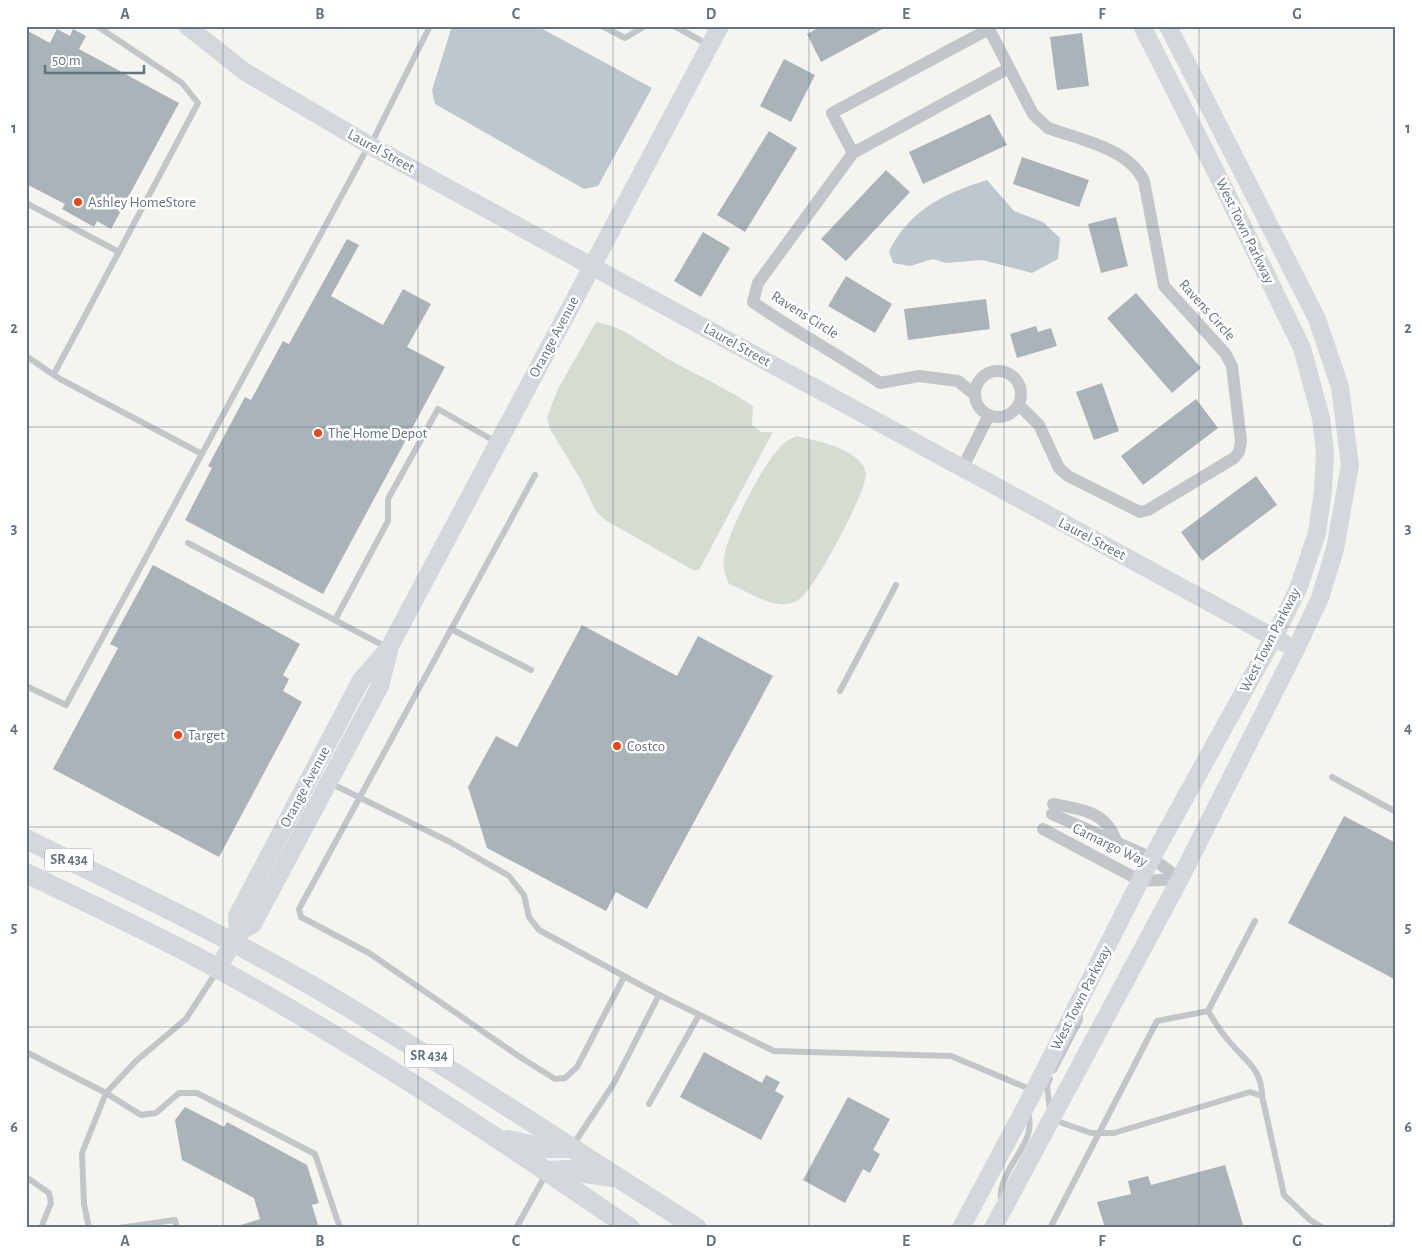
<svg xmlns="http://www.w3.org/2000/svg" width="1422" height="1254" font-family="'Alegreya Sans',sans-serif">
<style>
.green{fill:#d5dcd1}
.water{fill:#bcc8cd}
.building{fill:#aab3b8}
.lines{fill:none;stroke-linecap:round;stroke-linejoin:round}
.lane{stroke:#c2c6c9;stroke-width:6}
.street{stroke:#c2c6c9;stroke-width:12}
.secondary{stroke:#d3d8dc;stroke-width:18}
.primary{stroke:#d3d8dc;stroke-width:20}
.grid{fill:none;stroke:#627584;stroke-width:1;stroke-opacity:0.55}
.poi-dot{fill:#ee4717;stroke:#fff;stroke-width:2}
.labels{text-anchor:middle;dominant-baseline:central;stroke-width:5;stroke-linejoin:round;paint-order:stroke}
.shield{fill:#fff;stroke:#919ea9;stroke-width:1}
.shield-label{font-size:14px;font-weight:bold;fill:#627584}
.street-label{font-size:15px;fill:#627584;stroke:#fff}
.poi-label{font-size:15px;fill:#627584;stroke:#fff;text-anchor:start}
.neatline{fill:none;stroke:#627584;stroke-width:2}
.grid-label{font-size:16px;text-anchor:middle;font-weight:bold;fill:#627584}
</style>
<rect width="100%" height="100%" fill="#f5f5f0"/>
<g class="green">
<path d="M596,322C623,326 645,345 668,359C697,375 726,388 753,406L752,425L761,432H773L699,570H693L605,520L595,510L582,482L550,429L547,417L558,389Z"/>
<path d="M796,436C816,441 848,446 862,464C864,466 866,472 866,474C865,495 818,581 803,596C798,601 792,604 786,604C767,606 746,590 729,584C725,575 722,567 724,557C729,529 761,468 780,447C784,442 791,439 796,436Z"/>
</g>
<g class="water">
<path d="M452,26H537L652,88L598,186L584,189L435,104L432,90Z"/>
<path d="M987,180L1014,211L1043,222L1060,238L1058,259L1032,273L982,260L946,263L933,259L910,266L893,263L889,251C911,209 943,194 987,180Z"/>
</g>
<g class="building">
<path d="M822,26H888L821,62L807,34Z"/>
<path d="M57,29L70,36L73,29L86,36L79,49L179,103L111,229L97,221L94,227L62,209L65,204L26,184V30L50,43Z"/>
<path d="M1082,33L1089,86L1057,90L1050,37Z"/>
<path d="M784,59L815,75L791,122L760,106Z"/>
<path d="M990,114L1007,145L923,184L909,152Z"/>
<path d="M769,131L797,148L745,232L717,215Z"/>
<path d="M1022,157L1089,180L1079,207L1013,184Z"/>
<path d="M886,170L910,192L846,261L821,239Z"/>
<path d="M1116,217L1128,266L1101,273L1088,224Z"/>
<path d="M703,232L730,248L701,297L674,281Z"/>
<path d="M347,239L359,245L331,296L383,325L403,289L431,304L407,347L445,367L323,594L185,520L212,468L208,466L245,397L251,400L283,341L289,344Z"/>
<path d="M846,276L892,304L875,333L828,306Z"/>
<path d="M1136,293L1201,368L1172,393L1107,318Z"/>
<path d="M986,299L990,329L908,340L904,309Z"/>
<path d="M1036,326L1038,332L1051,328L1057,346L1017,358L1010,334Z"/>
<path d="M1102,383L1119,431L1094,440L1076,392Z"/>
<path d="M1196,399L1218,428L1143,485L1121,456Z"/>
<path d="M1256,476L1277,505L1202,561L1181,532Z"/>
<path d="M153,565L300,644L283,675L289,679L283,691L302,702L219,857L53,769L118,648L110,644Z"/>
<path d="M582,625L677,676L698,636L773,676L647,909L616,892L606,911L487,848L468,787L496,736L517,747Z"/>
<path d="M1344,816L1396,843V980L1288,923Z"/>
<path d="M704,1052L762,1083L766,1075L780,1082L775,1091L784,1096L761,1140L680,1097Z"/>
<path d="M848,1097L890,1119L873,1150L880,1154L870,1173L863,1169L845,1203L803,1180Z"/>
<path d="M185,1107L224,1127L227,1122L307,1165L319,1203L312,1205L319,1228H241V1225L260,1219L254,1198L182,1160L175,1120Z"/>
<path d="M1225,1165L1244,1228H1105L1097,1202L1131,1194L1128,1181L1148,1176L1151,1185Z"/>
</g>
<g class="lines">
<g class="lane">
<path d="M602,26L625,38L645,26"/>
<path d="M674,26L709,45"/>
<path d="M371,144L430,26"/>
<path d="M26,203L119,252"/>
<path d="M26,356L60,379L202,454"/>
<path d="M54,374L198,103L182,83L97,26"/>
<path d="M535,475L299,909L301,917L369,953L520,1057L555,1079L565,1078L577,1067L624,977"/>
<path d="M188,543L388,648"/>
<path d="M335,620L388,521V499L438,409L498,443"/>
<path d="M451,629L531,670"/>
<path d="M26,686L66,705L369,145"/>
<path d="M840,691L896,585"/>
<path d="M1332,777L1396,812"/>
<path d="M330,783L450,842L509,876L524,895L529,917L539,930L659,995L774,1051L951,1056L1032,1090"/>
<path d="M1208,1011C1214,1021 1220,1031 1228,1040C1244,1060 1262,1068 1262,1096"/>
<path d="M26,1052L106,1093L141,1115L156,1113L179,1093H197L315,1154L340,1228"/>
<path d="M1054,1070L1080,1020V1011"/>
<path d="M1050,1079L1047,1085L1051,1119L1091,1133H1114L1250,1092L1262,1096L1284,1195L1310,1220L1323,1228"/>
<path d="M649,1104L699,1015"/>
<path d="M573,1145L614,1083L659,995"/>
<path d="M26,1177L49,1193L51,1203L41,1228"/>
<path d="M1001,1203C1001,1198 1000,1191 1002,1187C1008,1160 1039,1139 1027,1110"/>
<path d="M89,1228L84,1204L82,1153L106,1093L136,1061L186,1019L217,971"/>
<path d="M119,1228L175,1220L177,1228"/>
<path d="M516,1228L546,1174"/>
<path d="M1050,1228L1157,1021L1208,1011L1255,921"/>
</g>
<g class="street">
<path d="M853,153L832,113L989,29L1033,114L1048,128C1081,140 1128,148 1144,181L1164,286L1225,353L1232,366L1241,441L1239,452L1234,458L1148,510L1140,512L1068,476L1059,468L1039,425L1019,405"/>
<circle cx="998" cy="394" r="23"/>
<path d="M975,395L958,381L919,376L880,383C839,355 794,331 753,302L758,283L853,153L1009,68"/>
<path d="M962,469L989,415"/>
<path d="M1053,804C1081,809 1106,811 1116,841"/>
<path d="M1043,829L1141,881L1180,879L1152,858L1052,814"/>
<path d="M1395,1228L1396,1227"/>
</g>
<g class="secondary">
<path d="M187,26L245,72L369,145L1284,643"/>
<path d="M238,933L237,916L361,680L389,648L720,26"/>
<path d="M218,969L238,933L253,924L380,686L389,651"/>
<path d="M961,1228L1034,1091L1149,863L1274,637L1298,589L1317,533L1323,491L1325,452L1321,418L1302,348L1225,190L1142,26"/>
<path d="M993,1228L1180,879L1296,649L1320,598L1335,549L1350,465L1340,387L1317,319L1168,26"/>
</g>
<g class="primary">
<path d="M26,839C125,888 225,935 321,991C449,1066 571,1149 697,1228"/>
<path d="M26,873C80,899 135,925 189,953C342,1034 487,1130 630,1228"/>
<path d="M508,1140L543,1148H571"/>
<path d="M548,1171L567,1170L612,1177"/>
</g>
</g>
<path class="grid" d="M223,26V1228M418,26V1228M613,26V1228M809,26V1228M1004,26V1228M1199,26V1228M26,227H1396M26,427H1396M26,627H1396M26,827H1396M26,1027H1396"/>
<g class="poi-dot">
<circle cx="78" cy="202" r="5"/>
<circle cx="318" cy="433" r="5"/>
<circle cx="178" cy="735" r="5"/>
<circle cx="617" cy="746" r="5"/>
</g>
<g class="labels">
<g class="shield">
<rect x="45" y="848.5" width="48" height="23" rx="4"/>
<rect x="405" y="1044.5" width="48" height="23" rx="4"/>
</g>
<g class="shield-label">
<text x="69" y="860">SR 434</text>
<text x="429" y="1056">SR 434</text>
</g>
<g class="street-label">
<text transform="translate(381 151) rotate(29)">Laurel Street</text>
<text transform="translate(1245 231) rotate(64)">West Town Parkway</text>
<text transform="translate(1207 310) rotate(48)">Ravens Circle</text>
<text transform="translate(805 315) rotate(32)">Ravens Circle</text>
<text transform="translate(554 337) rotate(-62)">Orange Avenue</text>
<text transform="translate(737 345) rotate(29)">Laurel Street</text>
<text transform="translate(1092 539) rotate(28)">Laurel Street</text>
<text transform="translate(1270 640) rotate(-63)">West Town Parkway</text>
<text transform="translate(305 787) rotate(-62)">Orange Avenue</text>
<text transform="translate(1110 845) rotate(26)">Camargo Way</text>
<text transform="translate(1081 998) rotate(-63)">West Town Parkway</text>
</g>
<g class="poi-label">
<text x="88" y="202">Ashley HomeStore</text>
<text x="328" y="433">The Home Depot</text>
<text x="188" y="735">Target</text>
<text x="627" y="746">Costco</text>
</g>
</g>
<rect width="1422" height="1254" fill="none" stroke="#ffffff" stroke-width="55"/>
<path d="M45 65v8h99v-8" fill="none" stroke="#627584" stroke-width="2.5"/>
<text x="52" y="65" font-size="15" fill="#627584" stroke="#ffffff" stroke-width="4" paint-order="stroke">50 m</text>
<rect x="28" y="28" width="1366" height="1198" class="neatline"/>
<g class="grid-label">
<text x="125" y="19">A</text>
<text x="320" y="19">B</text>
<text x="516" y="19">C</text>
<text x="711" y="19">D</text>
<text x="906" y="19">E</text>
<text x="1102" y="19">F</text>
<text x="1297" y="19">G</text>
<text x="14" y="133">1</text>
<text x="1408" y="133">1</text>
<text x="14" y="333">2</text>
<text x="1408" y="333">2</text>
<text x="14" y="533">3</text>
<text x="1408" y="533">3</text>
<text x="14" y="733">4</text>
<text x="1408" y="733">4</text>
<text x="14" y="932">5</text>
<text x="1408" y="932">5</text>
<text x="14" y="1132">6</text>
<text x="1408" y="1132">6</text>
<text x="125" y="1246">A</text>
<text x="320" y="1246">B</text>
<text x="516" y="1246">C</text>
<text x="711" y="1246">D</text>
<text x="906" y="1246">E</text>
<text x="1102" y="1246">F</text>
<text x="1297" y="1246">G</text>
</g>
</svg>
